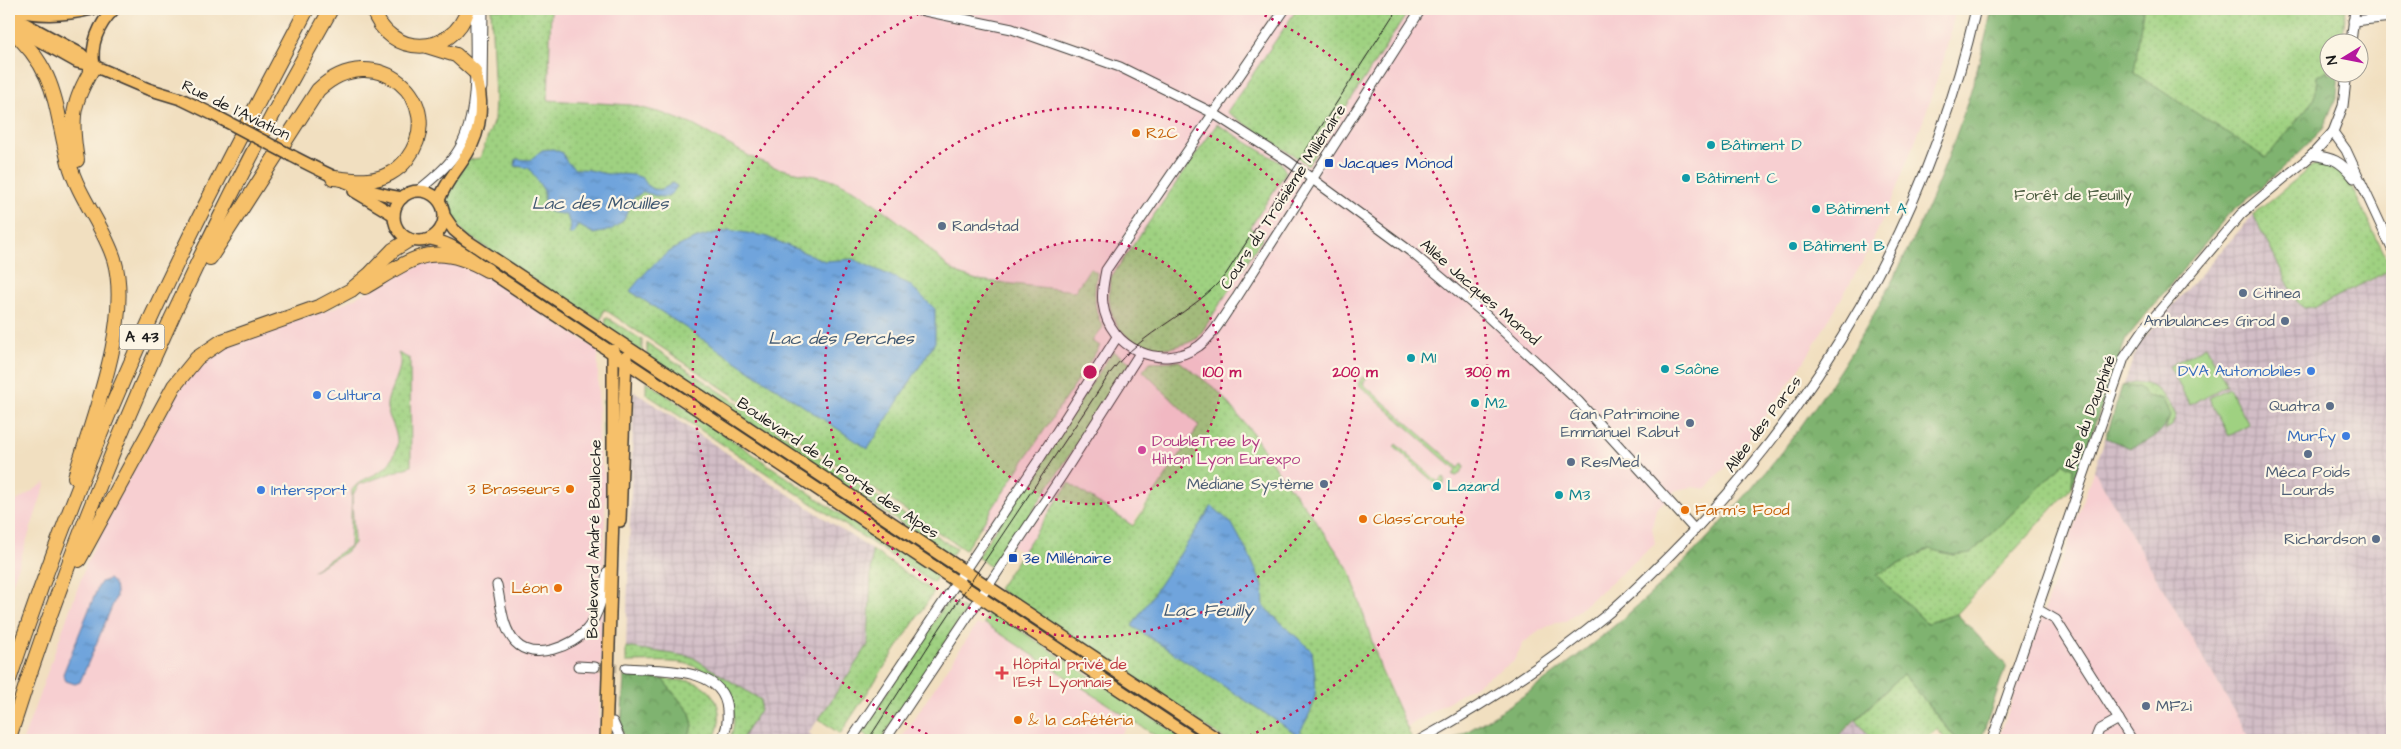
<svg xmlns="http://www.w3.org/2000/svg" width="2401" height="749" font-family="'Architects Daughter',sans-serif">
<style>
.built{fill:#f7cfd1}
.industrial{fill:url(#industrial-grid)}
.grass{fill:url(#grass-dots);stroke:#5e764e}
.forest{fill:url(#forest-crowns);stroke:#4e6846}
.garden{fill:#9fd181;stroke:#5e764e}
.water{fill:url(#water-ripples);stroke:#46607c}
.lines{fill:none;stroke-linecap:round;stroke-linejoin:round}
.minor-tunnel{stroke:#c6b89f;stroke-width:9;stroke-dasharray:9 4.5;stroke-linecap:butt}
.minor-casing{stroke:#3c3935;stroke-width:11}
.major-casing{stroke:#3c3935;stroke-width:14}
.highway-casing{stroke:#3c3935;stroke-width:16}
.minor{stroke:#fff;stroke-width:9}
.major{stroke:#f6c06b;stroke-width:11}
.highway{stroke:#f6c06b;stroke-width:14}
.tram{stroke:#1c1c1c;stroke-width:1}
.major-bridge-casing{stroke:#3c3935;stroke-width:14;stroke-linecap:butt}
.major-bridge{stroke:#f6c06b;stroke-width:11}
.ring{fill:none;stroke:#c2185b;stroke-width:2.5;stroke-dasharray:2.5 5}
.food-dot{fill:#e8710a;stroke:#fcf5e5;stroke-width:2}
.culture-dot{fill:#0f9aa8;stroke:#fcf5e5;stroke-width:2}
.transit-dot{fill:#1a4fb4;stroke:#fcf5e5;stroke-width:2}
.service-dot{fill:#5c6f8a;stroke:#fcf5e5;stroke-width:2}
.shop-dot{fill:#3f7fe0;stroke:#fcf5e5;stroke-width:2}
.hotel-dot{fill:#d1479c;stroke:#fcf5e5;stroke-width:2}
.health-dot{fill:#e0444e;stroke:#fcf5e5;stroke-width:2}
.labels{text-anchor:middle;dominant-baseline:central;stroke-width:4.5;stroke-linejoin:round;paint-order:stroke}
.shield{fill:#fcf5e5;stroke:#5f5d58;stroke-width:1}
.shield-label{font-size:15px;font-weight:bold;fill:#1c1c1c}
.street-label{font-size:16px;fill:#1c1c1c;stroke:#fcf5e5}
.food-label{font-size:16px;fill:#c56008;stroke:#fcf5e5;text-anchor:start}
.culture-label{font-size:16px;fill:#0d838f;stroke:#fcf5e5;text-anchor:start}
.transit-label{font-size:16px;fill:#164399;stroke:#fcf5e5;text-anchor:start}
.park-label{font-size:16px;fill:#4a5b3f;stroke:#fcf5e5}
.service-label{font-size:16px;fill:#4e5e75;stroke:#fcf5e5;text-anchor:end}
.shop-label{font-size:16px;fill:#366cbe;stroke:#fcf5e5;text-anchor:end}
.hotel-label{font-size:16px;fill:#b23c85;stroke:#fcf5e5;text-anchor:start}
.health-label{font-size:16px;fill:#be3a42;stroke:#fcf5e5;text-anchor:start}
.water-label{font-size:18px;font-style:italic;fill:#415972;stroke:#fcf5e5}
.centre{fill:#c2185b;stroke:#fcf5e5;stroke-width:2.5}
.ring-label{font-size:15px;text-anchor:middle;font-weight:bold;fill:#c2185b;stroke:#fcf5e5;stroke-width:4.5;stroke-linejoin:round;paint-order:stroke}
</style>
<defs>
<pattern id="industrial-grid" width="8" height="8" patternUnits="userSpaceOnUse" patternTransform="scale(1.25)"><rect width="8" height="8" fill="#d2bdc6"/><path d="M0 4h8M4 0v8" fill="none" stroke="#b4a2aa"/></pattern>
<pattern id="grass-dots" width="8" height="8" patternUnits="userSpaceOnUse" patternTransform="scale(1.25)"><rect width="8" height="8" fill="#9fd181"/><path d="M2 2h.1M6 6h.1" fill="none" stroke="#88b36f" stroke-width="1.8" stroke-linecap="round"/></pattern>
<pattern id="forest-crowns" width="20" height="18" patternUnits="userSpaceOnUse" patternTransform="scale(1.25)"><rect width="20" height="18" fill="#7fb36f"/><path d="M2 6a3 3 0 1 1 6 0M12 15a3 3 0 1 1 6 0" fill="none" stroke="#67915a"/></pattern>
<pattern id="water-ripples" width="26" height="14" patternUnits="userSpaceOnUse" patternTransform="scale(1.25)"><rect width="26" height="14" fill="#6fa4dc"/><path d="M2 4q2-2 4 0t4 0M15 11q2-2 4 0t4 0" fill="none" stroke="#5a85b2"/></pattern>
</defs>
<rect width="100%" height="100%" fill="#fcf5e5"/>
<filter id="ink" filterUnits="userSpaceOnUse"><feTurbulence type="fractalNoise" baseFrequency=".02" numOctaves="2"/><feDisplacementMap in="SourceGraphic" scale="10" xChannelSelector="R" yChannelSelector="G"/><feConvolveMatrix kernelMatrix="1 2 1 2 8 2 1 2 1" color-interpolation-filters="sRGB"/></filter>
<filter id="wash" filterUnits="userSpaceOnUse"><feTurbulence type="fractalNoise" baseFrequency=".0096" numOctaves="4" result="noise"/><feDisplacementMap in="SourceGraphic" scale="20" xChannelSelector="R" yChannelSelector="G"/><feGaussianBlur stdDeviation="1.12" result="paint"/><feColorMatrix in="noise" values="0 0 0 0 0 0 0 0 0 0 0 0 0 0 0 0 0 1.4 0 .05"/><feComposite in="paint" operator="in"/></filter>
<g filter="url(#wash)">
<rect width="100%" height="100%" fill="#f1dfc0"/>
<g class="built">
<path d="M551,9H1956L1944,58L1923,121L1891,202L1863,261L1804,362L1758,427L1707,489L1692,487L1676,490L1656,509L1652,527L1655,544L1566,621L1556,622L1541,630L1524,642L1513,662L1407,727L1320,528L1281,476L1251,431L1221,395L1084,594L919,484L977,280L961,275L948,267L911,230L862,194L817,176L777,168L751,157L693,125L665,114L632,105L548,100Z"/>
<path d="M433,259L464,262L598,350V447L606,484L599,740H23L87,562L116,501L186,380L231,341L334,308Z"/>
<path d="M2094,470L2251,740H1998Z"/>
<path d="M46,482L9,594V506Z"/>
<path d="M984,623L1131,720L1117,740H900L977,624L982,626Z"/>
</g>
<g class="industrial">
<path d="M2253,215L2298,303L2318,306L2392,270V740H2251L2094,470L2138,345Z"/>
<path d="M634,391L872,550L868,645L809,733L812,736L810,740H741L745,712L736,685L692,657L626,647Z"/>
<path d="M1856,720L1873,740H1834L1849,727Z"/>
</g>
<g class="grass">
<path d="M491,9H551L548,100L631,105L665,114L693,125L751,157L777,168L834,180L862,194L911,231L948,267L961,275L977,280L1075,291L1090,268L1097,273C1094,291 1093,311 1103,327L1092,341L1100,346L965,550L604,309L601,320L557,295L467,235L453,219L447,201L451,184L468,160L480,158L494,120L495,99Z"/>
<path d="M1297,9H1410L1308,165L1227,112Z"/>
<path d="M2143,9H2346L2342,42H2328V70L2317,76L2315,98L2266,159L2133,73Z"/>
<path d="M1217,124L1281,163L1286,172L1250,228L1263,237L1198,338C1149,365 1098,335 1111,277Z"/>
<path d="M2320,163C2332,164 2338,167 2346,176L2392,269L2318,306L2304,308L2298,303L2253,215L2312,166Z"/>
<path d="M606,317L642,340V353L605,328Z"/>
<path d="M647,343L956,549L951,556L647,356Z"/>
<path d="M1113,351L1131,363L994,569L977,557Z"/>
<path d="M398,353L410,359L411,466L358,485L352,497L354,543L346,552L312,571L350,546L352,490C364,473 384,479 395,453C403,432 385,417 387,404C389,388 406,368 398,353Z"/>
<path d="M1179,361L1217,390L1251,431L1281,476L1311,514L1350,571L1381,670L1412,739L1226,740L998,589L1069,483L1133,526L1199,426L1143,371L1150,362Z"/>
<path d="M647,366L946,564L943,568L646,371Z"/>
<path d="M1362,377L1367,378L1363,384L1459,468L1463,463L1464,468L1457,476L1453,475L1456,470L1358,384Z"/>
<path d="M646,381L878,540L883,538L938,575L933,583L646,394Z"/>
<path d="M2134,382C2157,384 2165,395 2176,415L2172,426L2165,430L2170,416L2163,399L2146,396L2139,387L2122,386Z"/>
<path d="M603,400H608L609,471L603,454Z"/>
<path d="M1396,444L1438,482L1443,477L1445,479L1444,484L1439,490L1433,491L1436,484L1394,447Z"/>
<path d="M2064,463L2073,468L2072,487L1957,614L1927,623L1876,575L1930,549L1953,555L1971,553Z"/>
<path d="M872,550L934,592L840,734L819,719L868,645Z"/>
<path d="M948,600L966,610L881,740H873L861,732Z"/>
<path d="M999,600L1210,740H1202L996,604Z"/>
<path d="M626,647L692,657L761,700L760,710L741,740H729C744,708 723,676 691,665C677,660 643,662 626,662Z"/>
<path d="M1903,674L1956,739L1955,740H1946L1937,729L1924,740H1873L1856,720Z"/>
<path d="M662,679C671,680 681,680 690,681C719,688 726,717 713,740H686L693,726L690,713Z"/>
</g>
<g class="forest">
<path d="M1992,9H2143L2134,73L2266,158L2315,98L2317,76L2328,70V72L2339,73L2337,95L2323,129L2282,169L2227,216L2126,339L2072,487L2073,468L2064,463L1971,553L1953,555L1929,549L1876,575L1927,623L1957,614L2006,665L1981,740H1957L1903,674L1834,740H1452C1496,716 1538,687 1577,656C1782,497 1937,264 1992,9Z"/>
<path d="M2122,386L2139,387L2146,396L2163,399L2170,416C2163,435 2148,442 2130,448L2106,438Z"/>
<path d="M624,676L662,679L690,713L693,726L686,740H627L621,730Z"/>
</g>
<g class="garden">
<path d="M2206,346L2227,385L2190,405L2169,366Z"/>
<path d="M2229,388L2249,425L2229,436L2209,398Z"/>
<path d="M991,611L1186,740H1162L984,623Z"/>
</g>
<g class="water">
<path d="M553,149L563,153L566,161L575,169C587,169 590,170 602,173C614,176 628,172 640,177C646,179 646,188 654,189C661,191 667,187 672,183L677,186C667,204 657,195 643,192L632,199L624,220L611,230L594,234L578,225L573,234H569L571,227L567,216C559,212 555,215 544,209V191L529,168L515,166L516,159L530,160L542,150Z"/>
<path d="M729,230L765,236L825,261L853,259L909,284L935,309V342L868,449L630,291C660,253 681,239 729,230Z"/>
<path d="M1212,506L1232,524L1250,557L1263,586L1264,607L1312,651C1317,691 1320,699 1298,735L1132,626Z"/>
<path d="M109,579C116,584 116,588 116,597L80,682L75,684L66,681L63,674L98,587L101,582Z"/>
</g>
</g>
<g filter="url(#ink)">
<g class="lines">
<path class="minor-tunnel" d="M595,667L626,668"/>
<defs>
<g id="minor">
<path d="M915,9L1012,29L1120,67L1213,113L1288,161L1410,251L1486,315L1578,401L1695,530"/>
<path d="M1285,9L1106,270C1104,281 1101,292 1103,304C1109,349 1162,372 1199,346C1215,334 1225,313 1237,297L1421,9"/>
<path d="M2353,21L2392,17"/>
<path d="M2351,42L2355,9"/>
<path d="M482,88L483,9"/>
<path d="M2333,132L2346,150L2392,249"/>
<path d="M2312,155C2333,158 2340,160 2354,178"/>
<path d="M418,191C433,178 449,166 459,149C481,112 474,51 475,9"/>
<path d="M497,585C501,603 502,629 516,643C533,661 573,647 587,629C600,614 604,591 607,572"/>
<path d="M2037,609L2056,620L2132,740"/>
<path d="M578,666L595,667"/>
<path d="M626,668C659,671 724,665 727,710C728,721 727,731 721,740"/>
<path d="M613,722L621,740"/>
<path d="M851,740L1038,461L1117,337"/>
<path d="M885,740L1061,477L1140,353"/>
<path d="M1420,740C1485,704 1547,663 1605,616C1628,597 1650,575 1671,554C1821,405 1929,215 1976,9"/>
<path d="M1992,740L2124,358L2144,329L2241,214L2312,155L2333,132L2343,106L2347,72"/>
<path d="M2095,740L2099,730L2119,719"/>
</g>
<g id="major">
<path d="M11,9C38,17 64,16 92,9"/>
<path d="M9,15L81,54L93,65"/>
<path d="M9,24L77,62L94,66L148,89L181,99L212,114"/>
<path d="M94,66C90,44 99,24 114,9"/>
<path d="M292,156C329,175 359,191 402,198"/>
<circle cx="419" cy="216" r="25"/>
<path d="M354,191L394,215"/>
<path d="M439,200C446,181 457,171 467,154C482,130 485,97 474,71"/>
<path d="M445,217L454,230L466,240L1219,740"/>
<path d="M431,239C456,244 474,261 495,275L1195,740"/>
<path d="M620,521L626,357"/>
<path d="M606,740L613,517V350"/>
</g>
<g id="highway">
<path d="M373,9C388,58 453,58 468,9"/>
<path d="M9,28C59,72 54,106 69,163C79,198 103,225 114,259C132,320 93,417 75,477"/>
<path d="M427,46L456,55L474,71"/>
<path d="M77,160C70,118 72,102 94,66"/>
<path d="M210,258L318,90C375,36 450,102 407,159C398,171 383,179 368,180C356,181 345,179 333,178"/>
<path d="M365,287C412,259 433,239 487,270"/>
<path d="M79,560L174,386L197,358L222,341L321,306L351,290L369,275L393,250L409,240"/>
<path d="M9,680C59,530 118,382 188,240C226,162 267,86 307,9"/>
<path d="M9,738C88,485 200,239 331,9"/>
</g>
</defs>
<use href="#minor" class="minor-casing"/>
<use href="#major" class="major-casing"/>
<use href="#highway" class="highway-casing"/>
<use href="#minor" class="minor"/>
<use href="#major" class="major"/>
<use href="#highway" class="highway"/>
<path class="tram" d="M868,740L940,628L1111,372C1142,330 1194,314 1226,274L1397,9"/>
<defs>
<path id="major-bridge" d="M212,114L292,156"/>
</defs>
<use href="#major-bridge" class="major-bridge-casing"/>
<use href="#major-bridge" class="major-bridge"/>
</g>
</g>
<circle cx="1090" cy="372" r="132" fill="#c2185b" fill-opacity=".12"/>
<g class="ring">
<circle cx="1090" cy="372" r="132"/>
<circle cx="1090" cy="372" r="265"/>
<path d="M941 740A397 397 0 0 1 929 9M1251 9A397 397 0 0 1 1239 740"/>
</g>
<g class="food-dot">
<circle cx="1136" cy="133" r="5"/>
<circle cx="570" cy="489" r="5"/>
<circle cx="1685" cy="510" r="5"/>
<circle cx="1363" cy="519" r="5"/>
<circle cx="558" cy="588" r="5"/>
<circle cx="1018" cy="720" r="5"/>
</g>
<g class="culture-dot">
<circle cx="1711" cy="145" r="5"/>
<circle cx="1686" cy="178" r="5"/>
<circle cx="1816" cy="209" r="5"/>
<circle cx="1793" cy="246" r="5"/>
<circle cx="1411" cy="358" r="5"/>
<circle cx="1665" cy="369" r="5"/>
<circle cx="1475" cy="403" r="5"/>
<circle cx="1437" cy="486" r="5"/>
<circle cx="1559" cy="495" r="5"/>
</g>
<g class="transit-dot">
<rect x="1324" y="158" width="10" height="10" rx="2.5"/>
<rect x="1008" y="553" width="10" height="10" rx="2.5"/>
</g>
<g class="service-dot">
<circle cx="942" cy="226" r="5"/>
<circle cx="2243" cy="293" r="5"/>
<circle cx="2285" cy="321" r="5"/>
<circle cx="2330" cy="406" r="5"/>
<circle cx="1690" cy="423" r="5"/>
<circle cx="2308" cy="454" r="5"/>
<circle cx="1571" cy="462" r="5"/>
<circle cx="1324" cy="484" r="5"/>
<circle cx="2376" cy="539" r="5"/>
<circle cx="2146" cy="706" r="5"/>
</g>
<g class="shop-dot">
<circle cx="2311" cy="371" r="5"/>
<circle cx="317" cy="395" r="5"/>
<circle cx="2346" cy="436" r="5"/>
<circle cx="261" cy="490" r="5"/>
</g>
<circle class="hotel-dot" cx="1142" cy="450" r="5"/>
<path class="health-dot" d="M999.5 665.5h5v5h5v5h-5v5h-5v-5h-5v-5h5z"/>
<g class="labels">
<rect class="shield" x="119.5" y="324.5" width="45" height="25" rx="4"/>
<g class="shield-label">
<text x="142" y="337">A 43</text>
</g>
<g class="street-label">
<text transform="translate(236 110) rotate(26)">Rue de l'Aviation</text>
<text transform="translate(1283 197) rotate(-57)">Cours du Troisième Millénaire</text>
<text transform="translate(1480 292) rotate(41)">Allée Jacques Monod</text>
<text transform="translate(2090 412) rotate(-70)">Rue du Dauphiné</text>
<text transform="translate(1763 424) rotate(-53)">Allée des Parcs</text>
<text transform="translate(838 468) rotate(34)">Boulevard de la Porte des Alpes</text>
<text transform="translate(594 539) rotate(-89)">Boulevard André Boulloche</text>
</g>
<g class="food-label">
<text x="1146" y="133">R2C</text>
<text x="560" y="489" text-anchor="end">3 Brasseurs</text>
<text x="1695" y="510">Farm's Food</text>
<text x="1373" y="519">Class'croute</text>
<text x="548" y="588" text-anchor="end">Léon</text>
<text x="1028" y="720">&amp; la cafétéria</text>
</g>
<g class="culture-label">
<text x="1721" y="145">Bâtiment D</text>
<text x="1696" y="178">Bâtiment C</text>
<text x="1826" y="209">Bâtiment A</text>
<text x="1803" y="246">Bâtiment B</text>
<text x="1421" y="358">M1</text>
<text x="1675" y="369">Saône</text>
<text x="1485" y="403">M2</text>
<text x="1447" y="486">Lazard</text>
<text x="1569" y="495">M3</text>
</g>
<g class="transit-label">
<text x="1339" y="163">Jacques Monod</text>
<text x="1023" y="558">3e Millénaire</text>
</g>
<g class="park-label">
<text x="2073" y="195">Forêt de Feuilly</text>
</g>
<g class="service-label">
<text x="952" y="226" text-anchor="start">Randstad</text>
<text x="2253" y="293" text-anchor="start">Citinea</text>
<text x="2275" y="321">Ambulances Girod</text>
<text x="2320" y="406">Quatra</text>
<text x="1680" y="414">Gan Patrimoine<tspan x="1680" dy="18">Emmanuel Rabut</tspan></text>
<text x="1581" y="462" text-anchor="start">ResMed</text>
<text x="2308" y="472" text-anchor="middle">Méca Poids<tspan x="2308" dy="18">Lourds</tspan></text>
<text x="1314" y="484">Médiane Système</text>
<text x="2366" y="539">Richardson</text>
<text x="2156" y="706" text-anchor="start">MF2i</text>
</g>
<g class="shop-label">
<text x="2301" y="371">DVA Automobiles</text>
<text x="327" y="395" text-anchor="start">Cultura</text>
<text x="2336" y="436">Murfy</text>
<text x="271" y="490" text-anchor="start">Intersport</text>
</g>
<g class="hotel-label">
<text x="1152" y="441">DoubleTree by<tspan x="1152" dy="18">Hilton Lyon Eurexpo</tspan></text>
</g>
<g class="health-label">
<text x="1013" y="664">Hôpital privé de<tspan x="1013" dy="18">l'Est Lyonnais</tspan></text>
</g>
<g class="water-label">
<text x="600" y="203">Lac des Mouilles</text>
<text x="841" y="338">Lac des Perches</text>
<text x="1208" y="610">Lac Feuilly</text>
</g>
</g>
<circle cx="1090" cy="372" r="8" class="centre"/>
<g class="ring-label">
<text x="1222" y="377">100 m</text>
<text x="1355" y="377">200 m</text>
<text x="1487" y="377">300 m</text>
</g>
<rect width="2401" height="749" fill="none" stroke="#fcf5e5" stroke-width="30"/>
<g transform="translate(2344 58) rotate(260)"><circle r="24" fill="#fcf5e5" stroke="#a29e95"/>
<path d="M0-4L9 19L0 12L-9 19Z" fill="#b5179e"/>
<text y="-8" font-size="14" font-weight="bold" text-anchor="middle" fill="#1c1c1c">N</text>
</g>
</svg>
